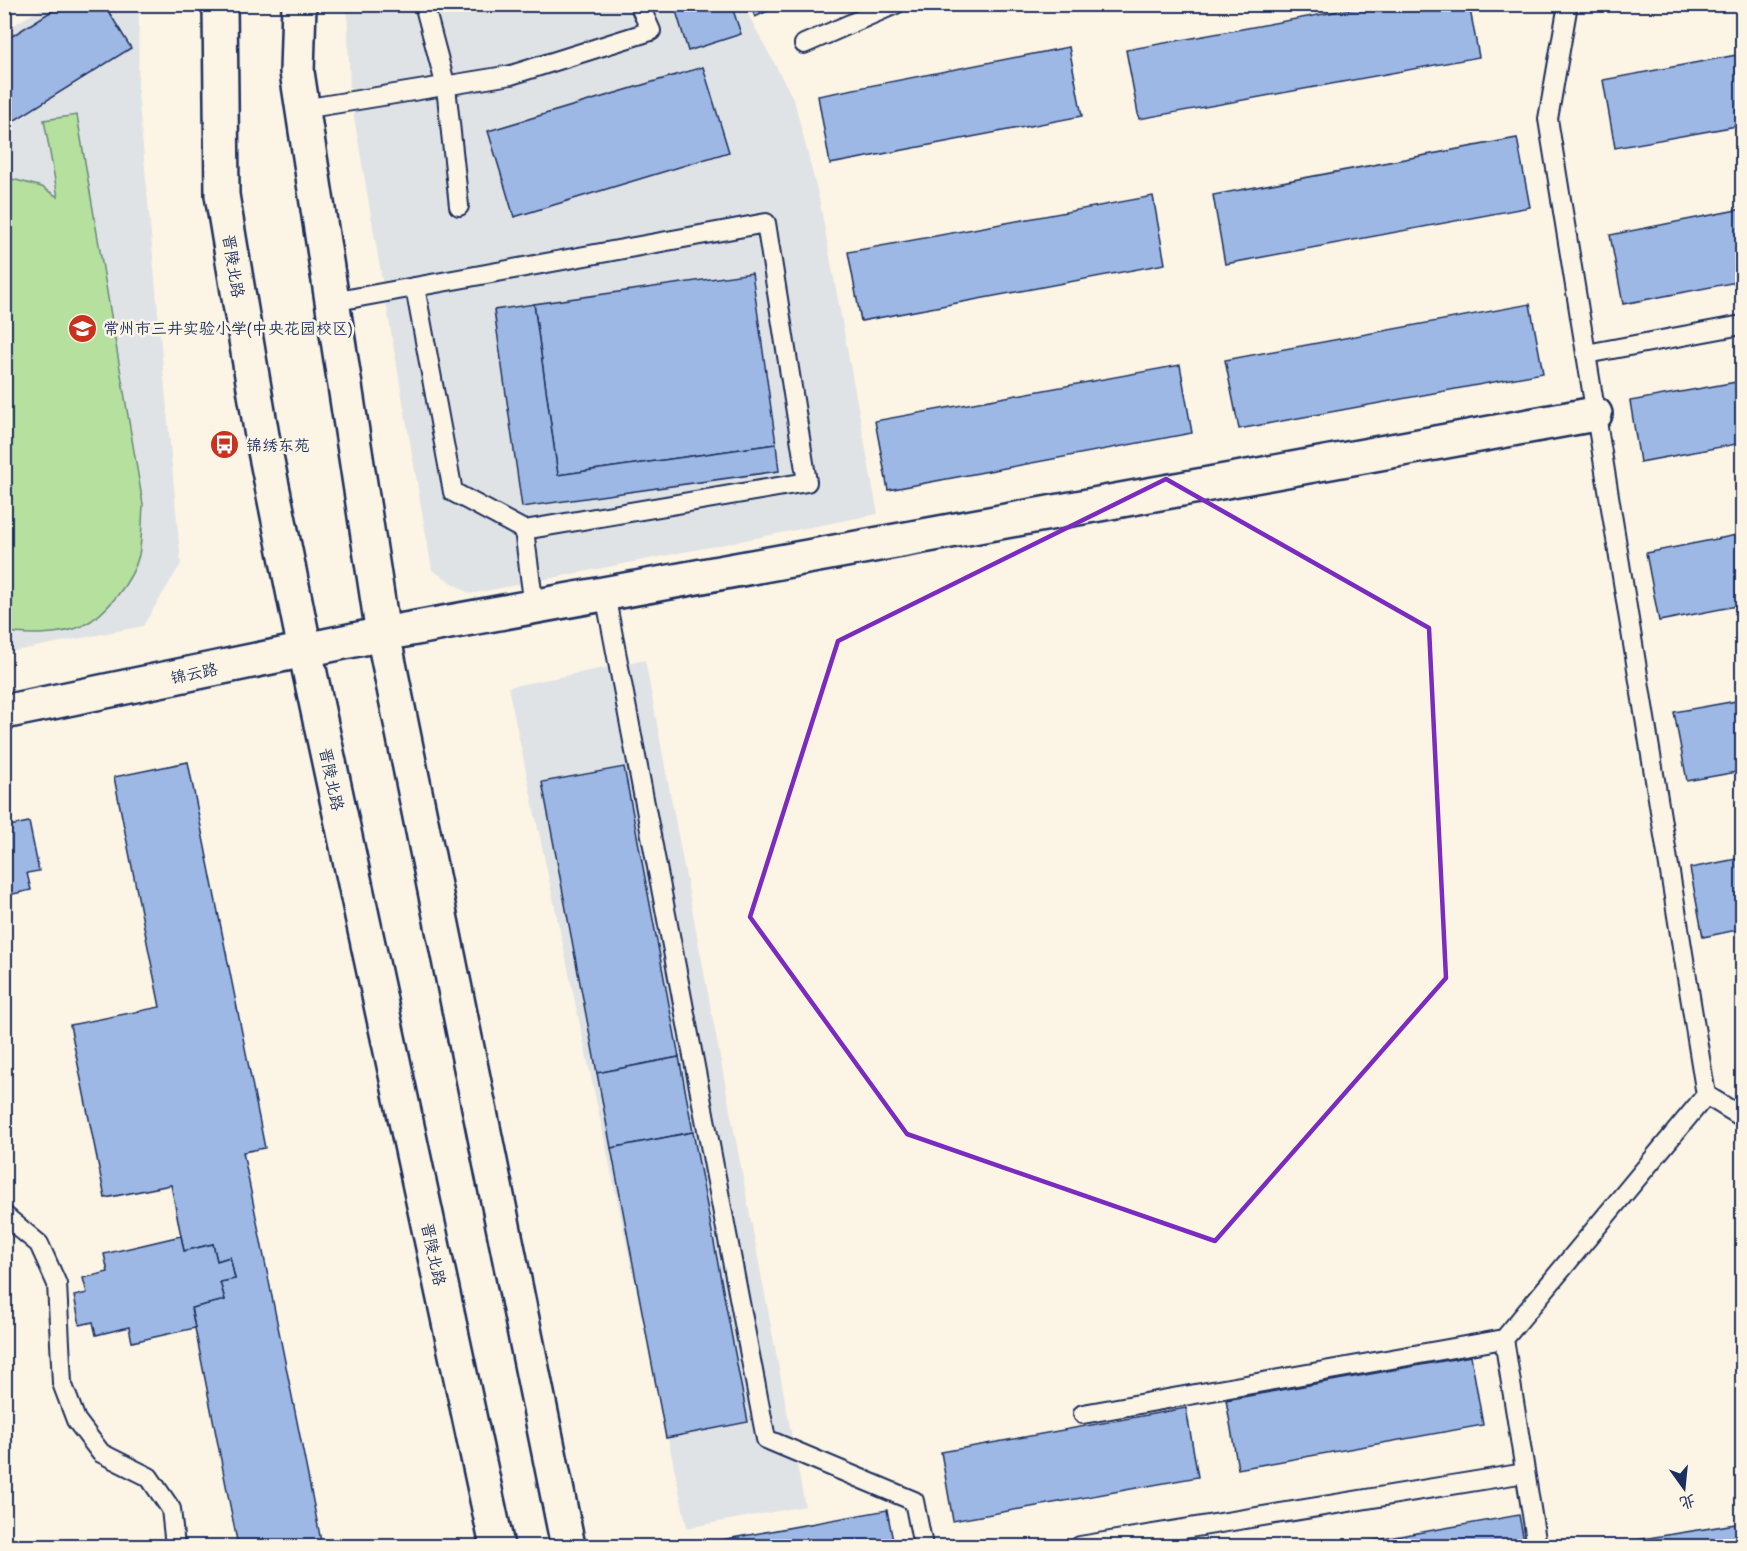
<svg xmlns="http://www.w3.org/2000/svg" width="1747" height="1551" font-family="Delius,'LXGW WenKai TC',sans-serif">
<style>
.built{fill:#e0e3e5}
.green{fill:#b5e09d;stroke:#68887e;stroke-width:1.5}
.building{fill:#9db8e4;stroke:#1b2f5e;stroke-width:1.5}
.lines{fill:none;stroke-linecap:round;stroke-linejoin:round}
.service-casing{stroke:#1b2f5e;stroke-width:22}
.minor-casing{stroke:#1b2f5e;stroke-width:38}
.tertiary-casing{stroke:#1b2f5e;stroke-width:38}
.secondary-casing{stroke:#1b2f5e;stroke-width:38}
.service{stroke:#fcf5e5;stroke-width:18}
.minor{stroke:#fcf5e5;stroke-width:33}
.tertiary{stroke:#fcf5e5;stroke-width:33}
.secondary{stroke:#fcf5e5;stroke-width:33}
.marked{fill:none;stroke:#7b2cbf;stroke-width:4.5;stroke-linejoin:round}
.labels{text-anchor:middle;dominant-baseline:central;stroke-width:5;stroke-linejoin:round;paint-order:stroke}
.street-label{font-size:16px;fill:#1b2f5e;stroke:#fcf5e5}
.poi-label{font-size:16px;fill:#1b2f5e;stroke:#fcf5e5;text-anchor:start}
</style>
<rect width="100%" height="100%" fill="#fcf5e5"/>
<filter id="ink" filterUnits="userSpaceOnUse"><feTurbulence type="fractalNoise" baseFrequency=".0167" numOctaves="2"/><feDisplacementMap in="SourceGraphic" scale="12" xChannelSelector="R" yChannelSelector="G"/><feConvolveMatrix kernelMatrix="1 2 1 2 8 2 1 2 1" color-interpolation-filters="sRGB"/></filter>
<g filter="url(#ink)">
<g class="built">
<path d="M47,5H139L138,92L181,564L143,626L5,653L4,31Z"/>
<path d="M347,5H743L794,100L819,198L878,514L470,594L432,570L350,94Z"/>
<path d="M645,660L805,1506L687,1528L508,687Z"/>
</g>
<path class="green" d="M77,115L143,504C142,521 142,539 139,555C133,580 106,615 82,626C63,635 25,636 4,631L5,177L42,187L58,197L44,120Z"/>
<g class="building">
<path d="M63,4H104L131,48L4,127V41Z"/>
<path d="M695,4H731L741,34L688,51L676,11Z"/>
<path d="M750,4H783L755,17Z"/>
<path d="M1379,4H1469L1479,57L1139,119L1126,50Z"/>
<path d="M1069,47L1082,116L830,164L818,96Z"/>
<path d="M1742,54V125L1615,148L1603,80Z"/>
<path d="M703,67L729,152L514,217L488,131Z"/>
<path d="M1517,138L1530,207L1225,264L1213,195Z"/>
<path d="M1153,196L1165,264L861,321L848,252Z"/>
<path d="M1742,209V281L1623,304L1610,235Z"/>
<path d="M752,273L776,444L558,475L534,304Z"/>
<path d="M534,304L558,475L776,444L779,471L522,507L494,310Z"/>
<path d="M1530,304L1543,373L1239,429L1225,360Z"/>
<path d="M1180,365L1192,433L888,490L875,421Z"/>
<path d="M1742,381V443L1640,462L1630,401Z"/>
<path d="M1742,534V605L1659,621L1646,553Z"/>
<path d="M1742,700V771L1687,781L1674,712Z"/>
<path d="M188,762L265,1148L243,1152L322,1546H238L191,1308L225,1300L220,1282L235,1279L230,1257L217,1261L213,1244L184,1251L171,1185L105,1198L70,1025L160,1007L114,777Z"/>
<path d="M624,767L679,1057L597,1073L542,782Z"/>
<path d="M29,822L39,871L27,873L31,890L4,896V827Z"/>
<path d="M1742,858V929L1703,937L1690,868Z"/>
<path d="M679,1057L693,1132L611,1148L597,1073Z"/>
<path d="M693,1132L748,1422L666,1438L611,1148Z"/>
<path d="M181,1236L184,1251L213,1244L217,1261L230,1257L235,1279L220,1282L225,1300L191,1308L195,1328L132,1342L129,1327L96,1335L93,1322L80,1325L74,1296L87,1293L83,1278L108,1272L104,1254Z"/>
<path d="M1471,1356L1483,1425L1238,1469L1226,1400Z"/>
<path d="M1186,1408L1198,1477L953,1521L941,1452Z"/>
<path d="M887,1510L894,1546H699V1544Z"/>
<path d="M1519,1515L1525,1546H1343Z"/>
<path d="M1742,1523V1546H1599Z"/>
</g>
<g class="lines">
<defs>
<g id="service">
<path d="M424,4L446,87L459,206"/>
<path d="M804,44L896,4"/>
<path d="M303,109L511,75L651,31L639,4"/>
<path d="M415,287L453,492L524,530L534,607"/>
<path d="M332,302L766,223L807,482L524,530"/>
<path d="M1586,354L1742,325"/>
<path d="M605,594L766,1439L914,1501L923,1546"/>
<path d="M1706,1095L1742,1117"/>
<path d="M4,1215L39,1244L57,1284L62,1383L76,1420L101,1453L149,1477L171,1509L175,1546"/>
<path d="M1083,1414L1504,1339"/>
<path d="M1080,1546L1525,1473"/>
<path d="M1537,1546L1504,1339L1706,1095L1548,119L1568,4"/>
</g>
<path id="minor" d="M383,634L1595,414"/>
<path id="tertiary" d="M4,712L383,634"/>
<g id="secondary">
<path d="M220,4L222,195L262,436L305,650L497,1546"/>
<path d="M299,4L297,72L383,634L568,1546"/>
</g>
</defs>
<use href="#service" class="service-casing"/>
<use href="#minor" class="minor-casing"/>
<use href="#tertiary" class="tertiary-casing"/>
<use href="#secondary" class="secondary-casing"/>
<use href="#service" class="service"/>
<use href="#minor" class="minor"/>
<use href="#tertiary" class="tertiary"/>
<use href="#secondary" class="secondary"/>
</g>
</g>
<path class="marked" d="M1166,479L1429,628L1446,978L1215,1241L907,1134L750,917L838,641Z"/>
<defs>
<symbol id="school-disc" viewBox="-11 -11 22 22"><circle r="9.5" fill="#c8321e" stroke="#fcf5e5"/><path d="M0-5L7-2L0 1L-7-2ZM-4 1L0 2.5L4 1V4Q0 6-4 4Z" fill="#fff"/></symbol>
<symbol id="bus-disc" viewBox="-11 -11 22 22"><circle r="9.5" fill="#c8321e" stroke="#fcf5e5"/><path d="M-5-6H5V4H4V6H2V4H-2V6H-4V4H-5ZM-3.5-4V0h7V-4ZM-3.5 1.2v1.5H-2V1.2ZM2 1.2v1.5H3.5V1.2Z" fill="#fff"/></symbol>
</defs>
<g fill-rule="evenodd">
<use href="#school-disc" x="66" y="312" width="33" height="33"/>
<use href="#bus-disc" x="208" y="428" width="33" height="33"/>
</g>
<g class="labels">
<g class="street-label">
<text transform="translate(234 266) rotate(81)">晋陵北路</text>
<text transform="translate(194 673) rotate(-12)">锦云路</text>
<text transform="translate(332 779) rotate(78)">晋陵北路</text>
<text transform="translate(434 1254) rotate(78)">晋陵北路</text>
</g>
<g class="poi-label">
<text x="103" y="328">常州市三井实验小学(中央花园校区)</text>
<text x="246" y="445">锦绣东苑</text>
</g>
</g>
<rect width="1747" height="1551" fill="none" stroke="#fcf5e5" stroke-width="24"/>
<rect x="12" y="12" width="1723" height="1527" fill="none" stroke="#1b2f5e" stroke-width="2" filter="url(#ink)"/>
<g transform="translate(1684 1488) rotate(165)" stroke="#fcf5e5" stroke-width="4.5" paint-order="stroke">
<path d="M0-4.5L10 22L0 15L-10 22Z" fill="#1b2f5e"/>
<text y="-9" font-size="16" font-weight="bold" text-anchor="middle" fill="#1b2f5e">北</text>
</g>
</svg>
